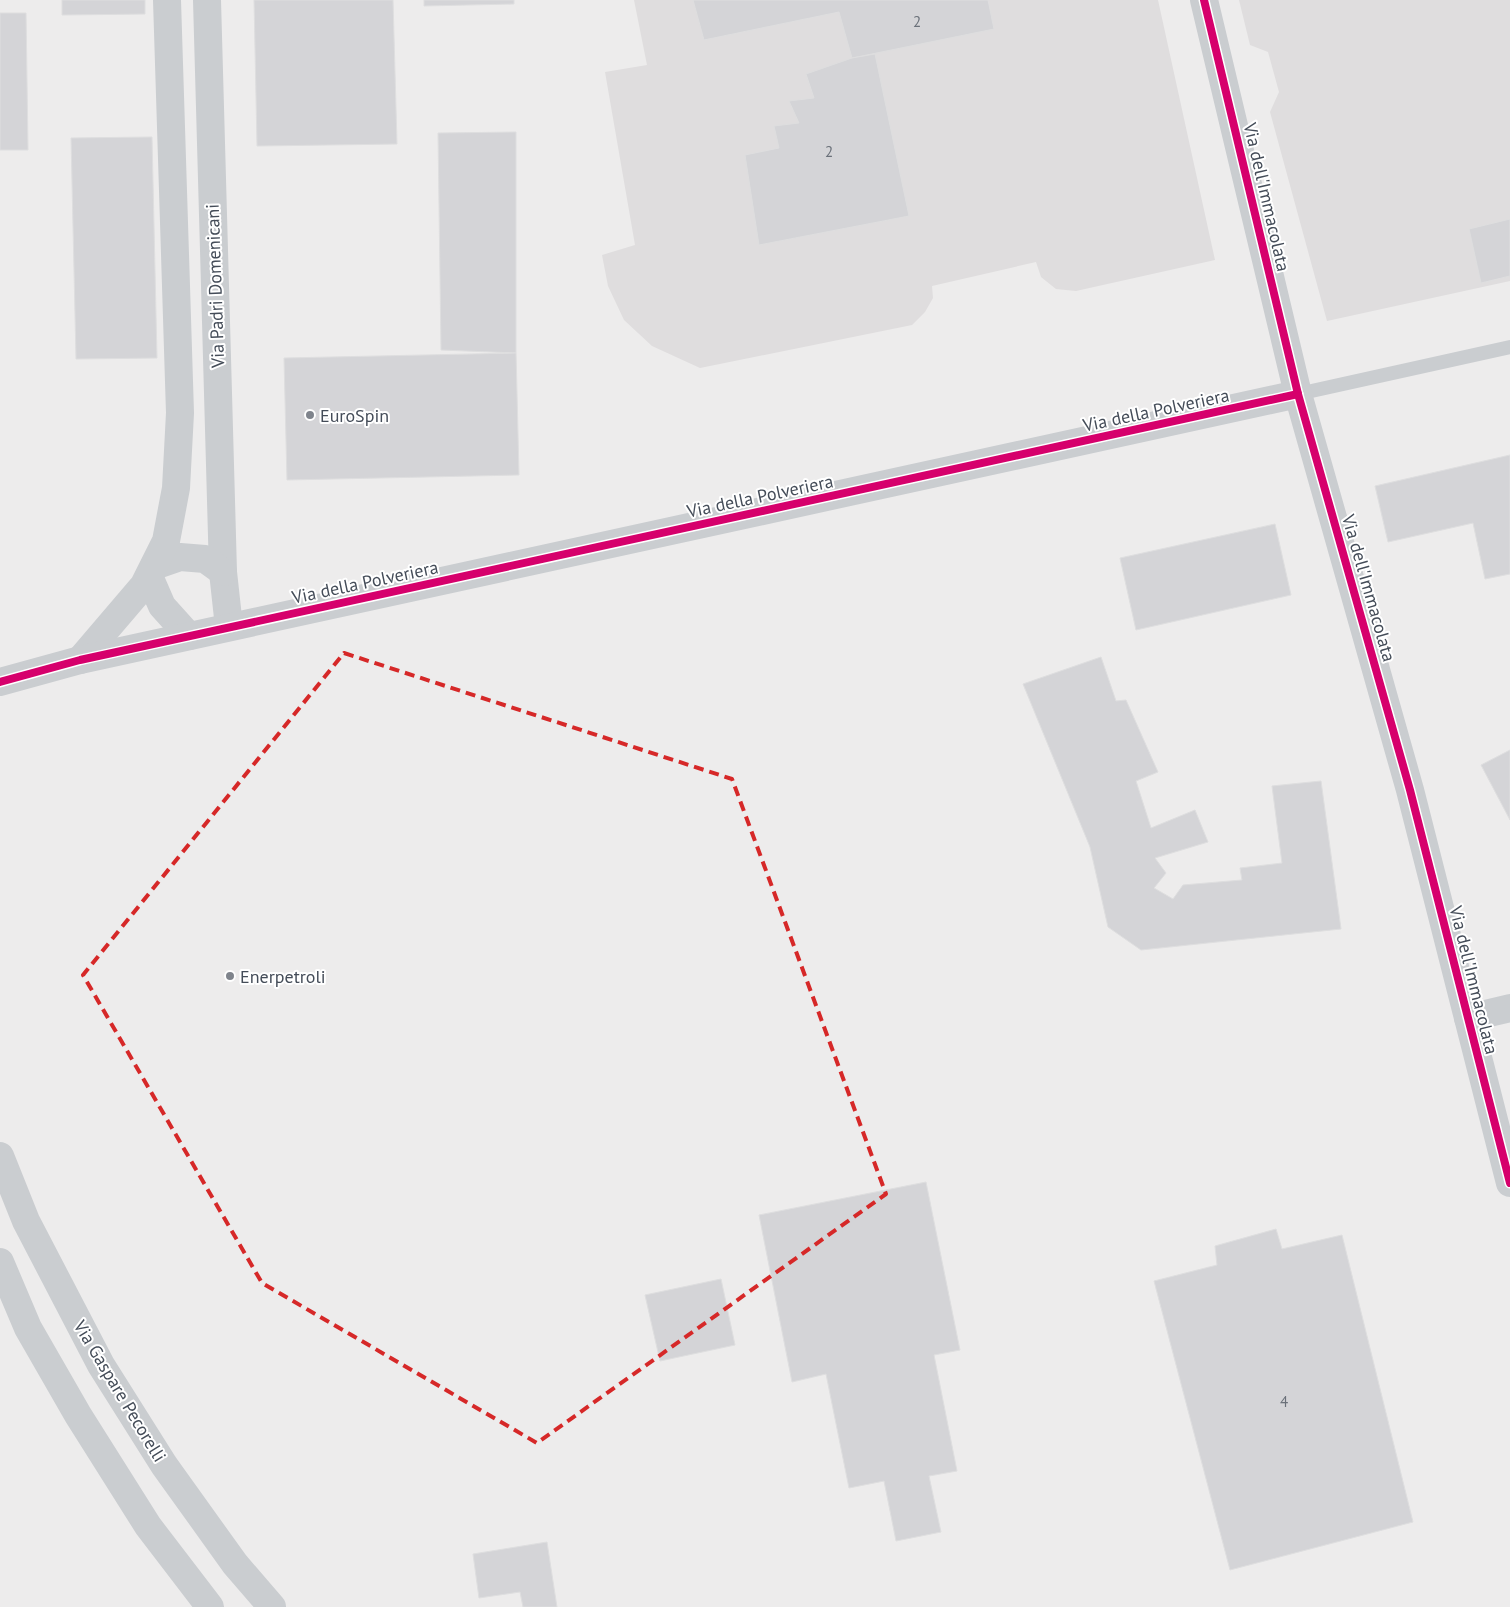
<svg xmlns="http://www.w3.org/2000/svg" width="1510" height="1607" font-family="'PT Sans',sans-serif">
<style>
.education{fill:#dfddde}
.building{fill:#d4d4d7;stroke:#dededf}
.lines{fill:none;stroke-linecap:round;stroke-linejoin:round}
.service{stroke:#cacdd0;stroke-width:14}
.minor{stroke:#cacdd0;stroke-width:28}
.tertiary{stroke:#cacdd0;stroke-width:28}
.cycleway-casing{stroke:#fff;stroke-width:11}
.cycleway{stroke:#d6006c;stroke-width:8}
.marked{fill:none;stroke:#d62828;stroke-width:4;stroke-dasharray:10 6;stroke-linejoin:round}
.poi-dot{fill:#7f848c;stroke:#fff;stroke-width:2}
.labels{text-anchor:middle;dominant-baseline:central;stroke-width:4;stroke-linejoin:round;paint-order:stroke}
.number-label{font-size:15px;fill:#6a7079}
.street-label{font-size:18px;fill:#444c58;stroke:#fff}
.poi-label{font-size:18px;fill:#444c58;stroke:#fff;text-anchor:start}
</style>
<rect width="100%" height="100%" fill="#edecec"/>
<g class="education">
<path d="M634,0H1158L1215,260L1076,291L1056,289L1041,277L1036,262L932,286L933,298L925,312L912,325L700,368L652,346L624,320L608,286L602,255L635,245L605,72L647,65Z"/>
<path d="M1239,0H1510V281L1327,321L1270,112L1279,92L1268,52L1250,45Z"/>
</g>
<g class="building">
<path d="M62,0H145V14L62,15Z"/>
<path d="M254,0H393L397,144L257,146Z"/>
<path d="M424,0H514V4L424,6Z"/>
<path d="M693,0H988L994,29L852,58L839,12L704,40Z"/>
<path d="M0,13H26L28,150H0Z"/>
<path d="M875,54L909,216L759,245L745,155L779,148L774,126L799,123L789,101L814,98L806,74L852,58Z"/>
<path d="M516,132V353L441,350L438,133Z"/>
<path d="M152,137L157,358L76,359L71,138Z"/>
<path d="M1510,219V276L1481,283L1469,229Z"/>
<path d="M516,353L519,475L287,480L284,358Z"/>
<path d="M1510,455V574L1485,579L1473,523L1388,542L1375,486Z"/>
<path d="M1275,524L1291,595L1136,630L1120,558Z"/>
<path d="M1101,657L1116,701L1126,700L1158,772L1136,781L1151,828L1195,810L1208,842L1155,858L1166,873L1154,888L1173,899L1183,885L1242,880L1240,868L1282,863L1272,786L1321,781L1341,929L1141,950L1108,927L1090,847L1023,684Z"/>
<path d="M1510,750V820L1481,765Z"/>
<path d="M926,1182L960,1350L934,1355L957,1471L929,1476L941,1532L896,1541L884,1481L849,1488L826,1374L792,1382L759,1215Z"/>
<path d="M1276,1229L1282,1249L1342,1235L1413,1522L1230,1570L1154,1281L1217,1265L1215,1246Z"/>
<path d="M721,1279L735,1345L660,1361L645,1295Z"/>
<path d="M547,1542L557,1607H523L520,1592L479,1598L473,1554Z"/>
</g>
<g class="lines">
<path class="service" d="M1298,394L1510,347"/>
<g class="minor">
<path d="M207,0L223,572L229,627"/>
<path d="M1204,0L1298,394L1410,790L1510,1183"/>
<path d="M154,566L180,557L205,559L223,572"/>
<path d="M149,576L162,606L189,636"/>
<path d="M80,660L144,585L166,541L176,488L180,413L167,0"/>
<path d="M0,682L80,660L1298,394"/>
<path d="M1468,1018L1510,1008"/>
</g>
<g class="tertiary">
<path d="M0,1156L26,1221L101,1365L164,1465L235,1564L272,1607"/>
<path d="M0,1262L28,1328L78,1415L148,1526L210,1607"/>
</g>
<defs>
<g id="cycleway">
<path d="M1204,0L1298,394L1410,790L1510,1183"/>
<path d="M0,682L80,660L1298,394"/>
</g>
</defs>
<use href="#cycleway" class="cycleway-casing"/>
<use href="#cycleway" class="cycleway"/>
</g>
<path class="marked" d="M344,653L732,779L886,1194L537,1443L262,1283L83,975Z"/>
<g class="poi-dot">
<circle cx="310" cy="415" r="5"/>
<circle cx="230" cy="976" r="5"/>
</g>
<g class="labels">
<g class="number-label">
<text x="917" y="21">2</text>
<text x="829" y="151">2</text>
<text x="1284" y="1401">4</text>
</g>
<g class="street-label">
<text transform="translate(1267 197) rotate(77)">Via dell'Immacolata</text>
<text transform="translate(215 286) rotate(-92)">Via Padri Domenicani</text>
<text transform="translate(1156 410) rotate(-12)">Via della Polveriera</text>
<text transform="translate(760 496) rotate(-12)">Via della Polveriera</text>
<text transform="translate(365 582) rotate(-12)">Via della Polveriera</text>
<text transform="translate(1369 588) rotate(74)">Via dell'Immacolata</text>
<text transform="translate(1474 980) rotate(76)">Via dell'Immacolata</text>
<text transform="translate(120 1391) rotate(59)">Via Gaspare Pecorelli</text>
</g>
<g class="poi-label">
<text x="320" y="415">EuroSpin</text>
<text x="240" y="976">Enerpetroli</text>
</g>
</g>
</svg>
